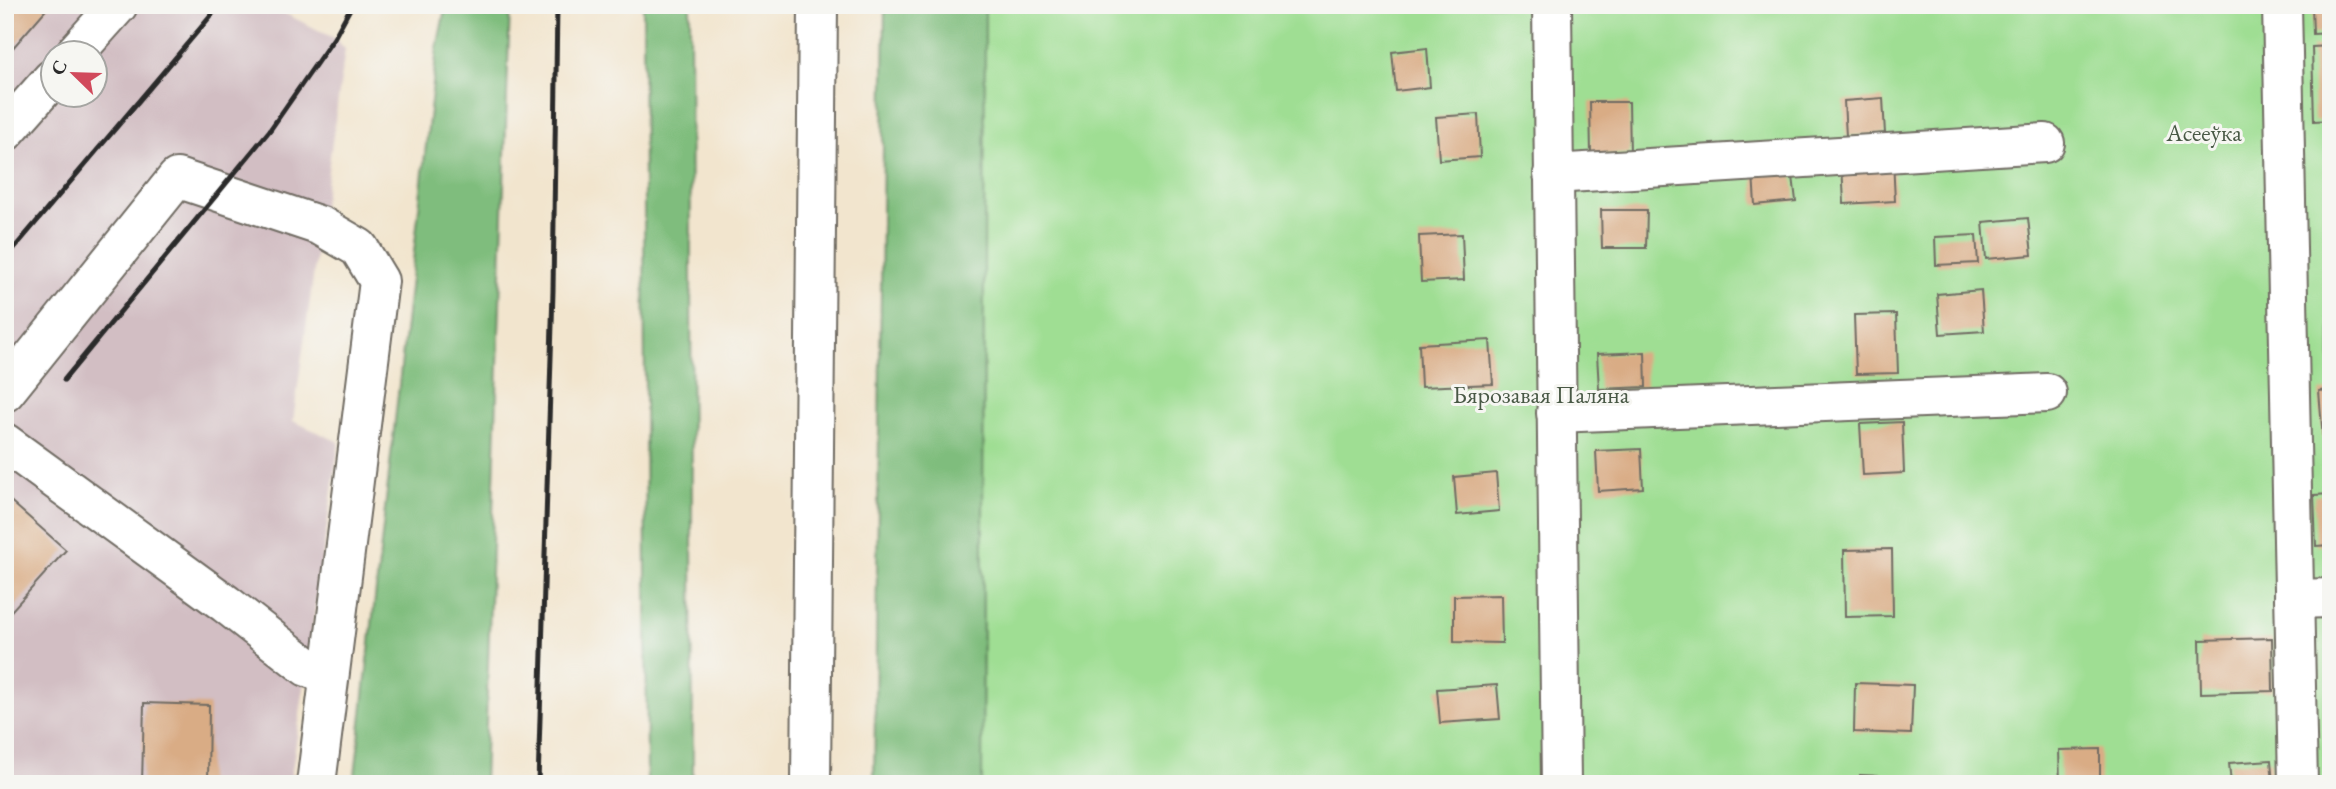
<svg xmlns="http://www.w3.org/2000/svg" width="2336" height="789" font-family="'EB Garamond',serif">
<style>
.industrial{fill:#d2bec3;fill-rule:evenodd}
.green{fill:#9fde93;stroke:#65845f;stroke-width:2}
.forest{fill:#7fbd7d;stroke:#557454;stroke-width:2}
.building{fill:#d9ac85}
.lines{fill:none;stroke-linecap:round;stroke-linejoin:round}
.minor-casing{stroke:#716c64;stroke-width:42}
.minor{stroke:#fff;stroke-width:38}
.rail{stroke:#2b2b2b;stroke-width:5}
.labels{text-anchor:middle;dominant-baseline:central;stroke-width:6;stroke-linejoin:round;paint-order:stroke}
.park-label{font-size:24px;fill:#485845;stroke:#f6f6f2}
</style>
<rect width="100%" height="100%" fill="#f6f6f2"/>
<filter id="ink" filterUnits="userSpaceOnUse"><feTurbulence type="fractalNoise" baseFrequency=".0143" numOctaves="2"/><feDisplacementMap in="SourceGraphic" scale="14" xChannelSelector="R" yChannelSelector="G"/><feConvolveMatrix kernelMatrix="1 2 1 2 8 2 1 2 1" color-interpolation-filters="sRGB"/></filter>
<filter id="wash" filterUnits="userSpaceOnUse"><feTurbulence type="fractalNoise" baseFrequency=".00686" numOctaves="4" result="noise"/><feDisplacementMap in="SourceGraphic" scale="28" xChannelSelector="R" yChannelSelector="G"/><feGaussianBlur stdDeviation="1.57" result="paint"/><feColorMatrix in="noise" values="0 0 0 0 0 0 0 0 0 0 0 0 0 0 0 0 0 1.4 0 .05"/><feComposite in="paint" operator="in"/></filter>
<g filter="url(#wash)">
<rect width="100%" height="100%" fill="#f2e5ce"/>
<path class="industrial" d="M5,5H268L334,38L345,49L293,421L339,442L290,784H5ZM52,52H94V94H52Z"/>
<path class="green" d="M985,5H2331V784H982Z"/>
<g class="forest">
<path d="M446,5H510L484,784H354L437,48Z"/>
<path d="M643,5H690L693,784H647Z"/>
<path d="M885,5H985L982,784H874Z"/>
</g>
<g id="blocks">
<g class="building">
<path d="M5,5H50L5,57Z"/>
<path d="M2312,5H2331V33L2313,34Z"/>
<path d="M2331,46V120L2314,121L2312,47Z"/>
<path d="M1427,48L1430,87L1396,91L1392,52Z"/>
<path d="M1883,98L1885,134L1846,136L1844,101Z"/>
<path d="M1590,102H1629L1630,154L1591,155Z"/>
<path d="M1478,114L1480,157L1439,160L1436,117Z"/>
<path d="M1893,160L1895,201L1844,204L1842,163Z"/>
<path d="M1792,168L1796,201L1755,205L1753,172Z"/>
<path d="M1601,210H1647L1646,248H1602Z"/>
<path d="M2028,218L2032,255L1986,259L1983,222Z"/>
<path d="M1462,234L1464,280L1421,282L1419,236Z"/>
<path d="M1976,235L1978,263L1936,265L1935,237Z"/>
<path d="M1981,290L1984,331L1940,334L1937,294Z"/>
<path d="M1896,314L1898,373L1856,374L1854,315Z"/>
<path d="M1490,340L1493,384L1421,387L1419,344Z"/>
<path d="M1645,352L1646,387L1599,389L1597,354Z"/>
<path d="M2331,390V439H2323L2319,391Z"/>
<path d="M1902,422L1904,473L1863,475L1860,424Z"/>
<path d="M1641,449L1643,488L1598,491L1596,451Z"/>
<path d="M1496,473L1499,511L1457,515L1454,477Z"/>
<path d="M2331,494V545L2316,546L2314,495Z"/>
<path d="M6,497L66,550L5,618V498Z"/>
<path d="M1892,549L1893,616L1845,617L1844,550Z"/>
<path d="M1501,595L1502,643L1454,642V596Z"/>
<path d="M2272,638L2273,691L2201,693L2200,640Z"/>
<path d="M1855,683L1913,685L1911,734L1854,732Z"/>
<path d="M1497,685L1500,719L1440,723L1437,689Z"/>
<path d="M144,703L209,705L208,784H142Z"/>
<path d="M2100,749V784H2060L2059,750Z"/>
<path d="M2271,760L2273,784H2231L2229,763Z"/>
<path d="M2326,764H2331V784H2327Z"/>
<path d="M1860,775L1922,778V784H1860Z"/>
</g>
</g>
</g>
<g filter="url(#ink)">
<use href="#blocks" fill-opacity="0" stroke="#716c64" stroke-width="2"/>
<g class="lines">
<defs>
<g id="minor">
<path d="M1552,5L1561,784"/>
<path d="M2282,5L2298,784"/>
<path d="M76,52L118,5"/>
<path d="M5,132L52,79"/>
<path d="M1553,174L2045,143"/>
<path d="M5,392L177,178L321,226L359,248L379,281L316,784"/>
<path d="M1556,413L2047,393"/>
<path d="M5,443L226,604L307,667L329,675"/>
<path d="M2294,599L2331,598"/>
<path d="M811,784L818,5"/>
</g>
</defs>
<use href="#minor" class="minor-casing"/>
<use href="#minor" class="minor"/>
<g class="rail">
<path d="M5,259L220,5"/>
<path d="M64,380L270,130L334,38L352,5"/>
<path d="M538,784L553,291L557,5"/>
</g>
</g>
</g>
<g class="labels">
<g class="park-label">
<text x="2204" y="132">Асееўка</text>
<text x="1541" y="394">Бярозавая Паляна</text>
</g>
</g>
<rect width="2336" height="789" fill="none" stroke="#f6f6f2" stroke-width="28"/>
<g transform="translate(74 74) rotate(293)"><circle r="33" fill="#f6f6f2" stroke="#a5a5a2" stroke-width="2"/>
<path d="M0-5L12 26L0 18L-12 26Z" fill="#d1495b"/>
<text y="-10" font-size="19" font-weight="bold" text-anchor="middle" fill="#2b2b2b">С</text>
</g>
</svg>
